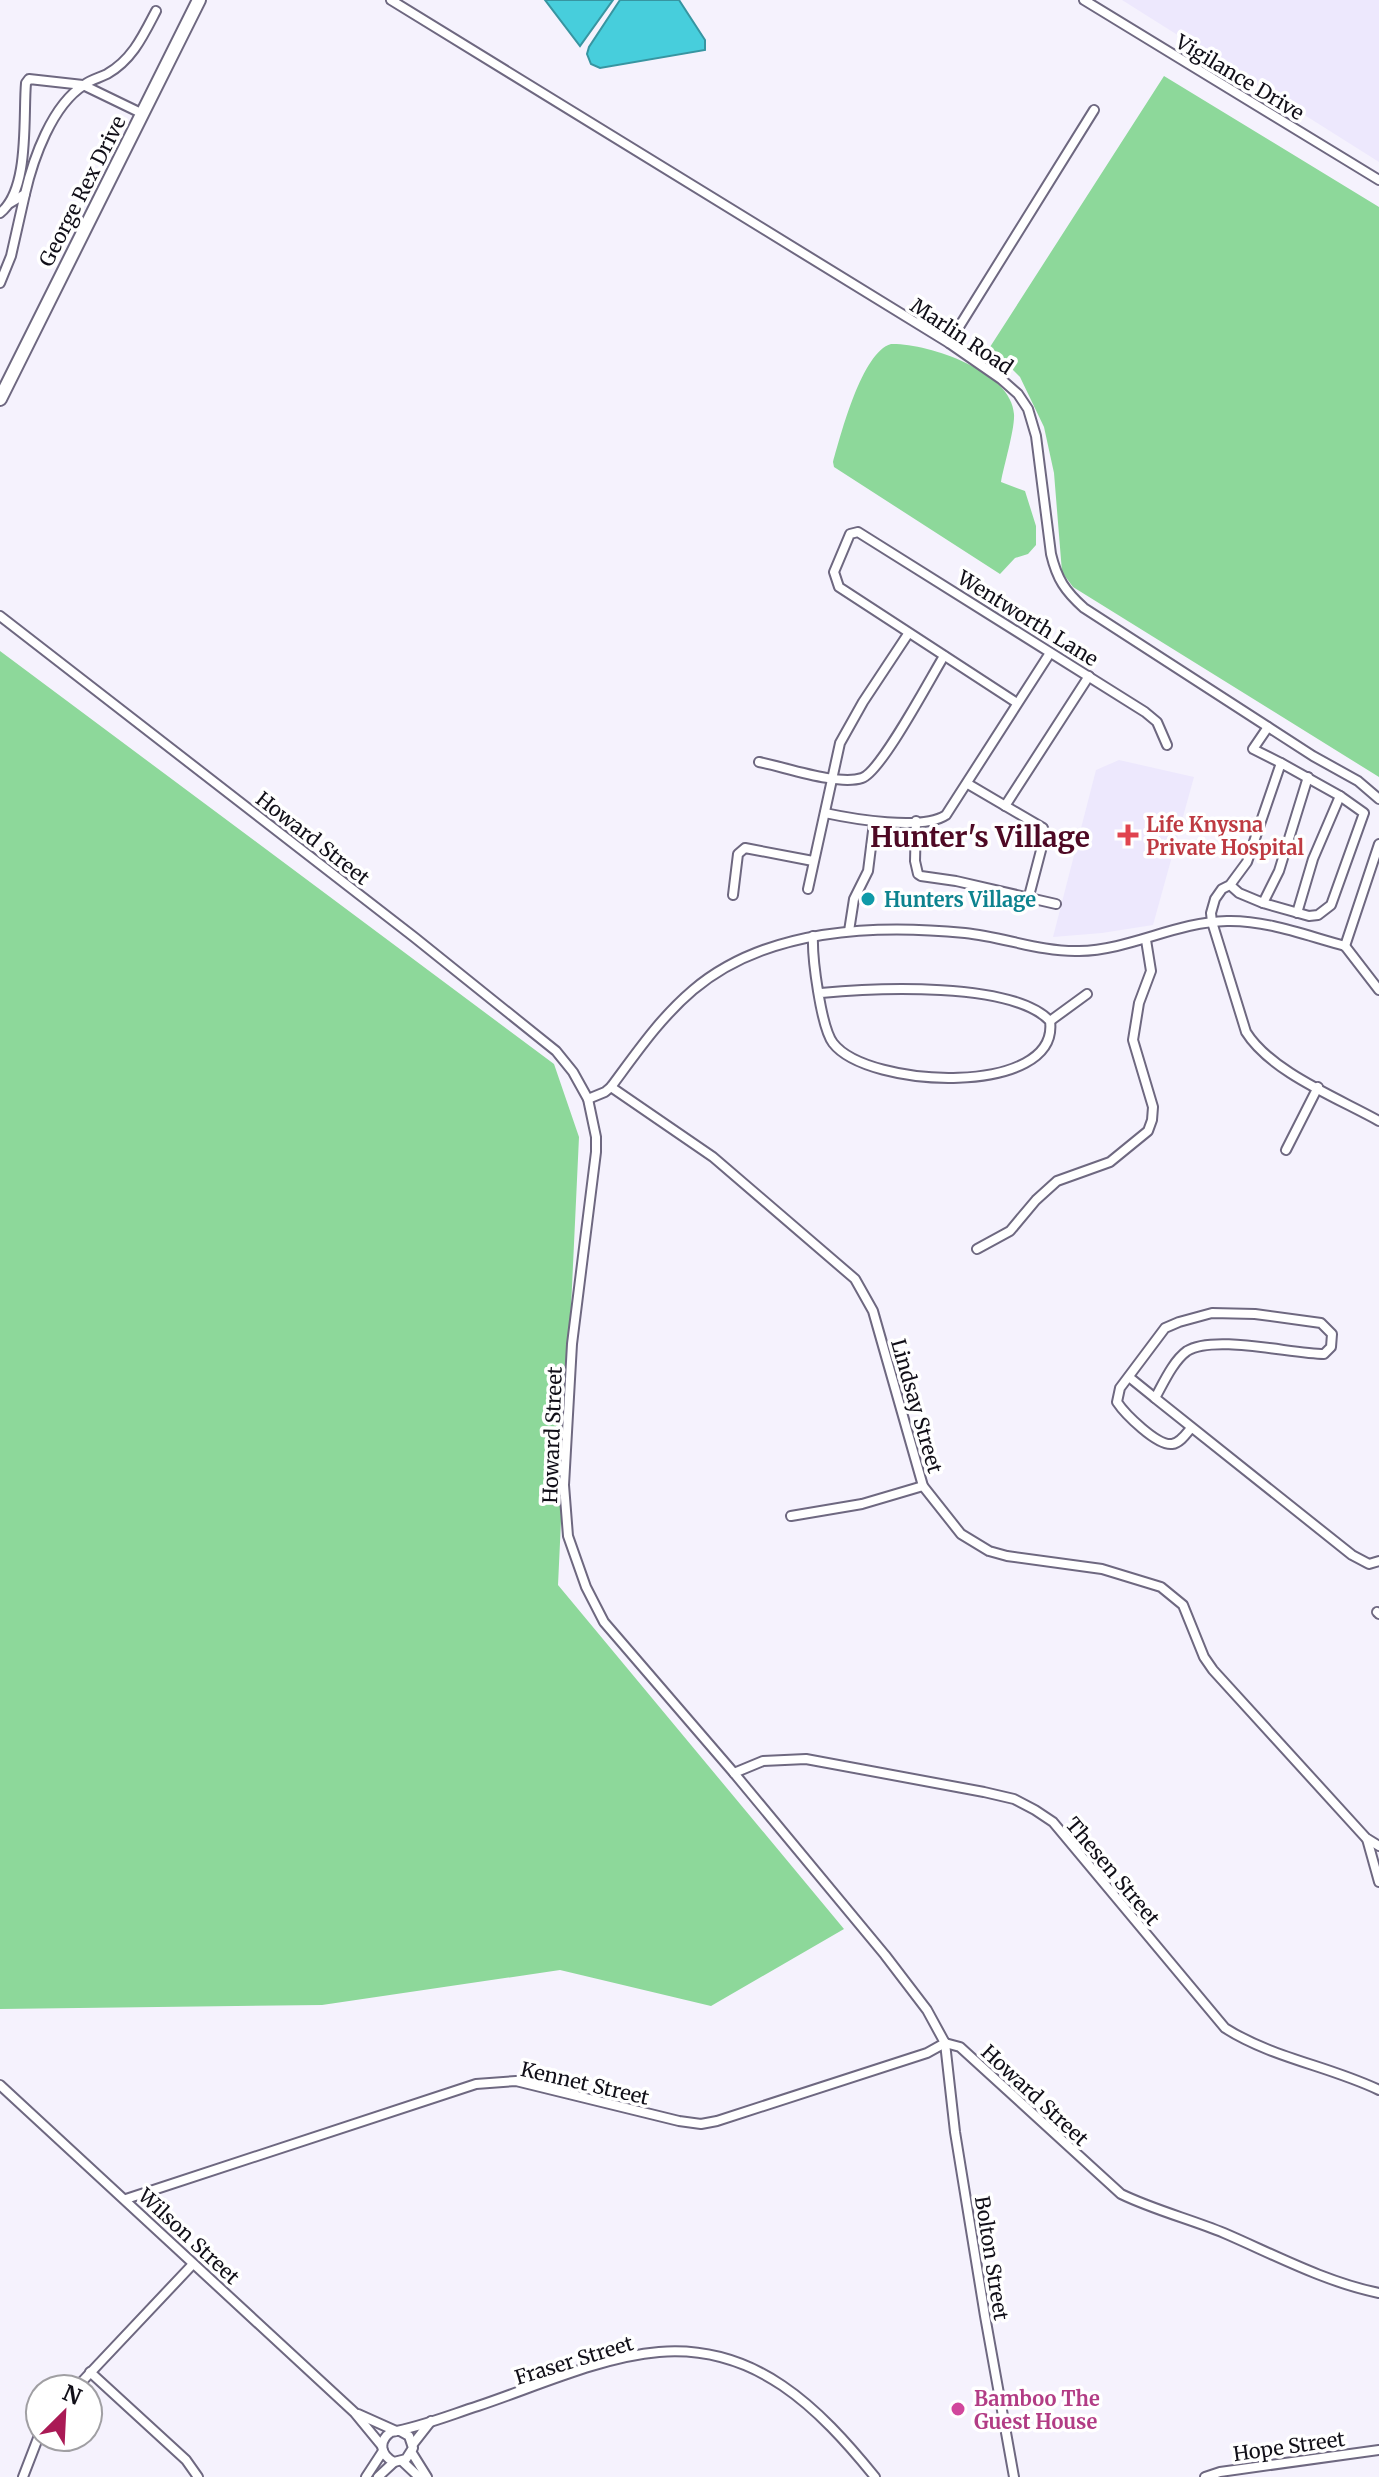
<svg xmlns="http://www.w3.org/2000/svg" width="1379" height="2477" font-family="Merriweather,serif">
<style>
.built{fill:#ede8fd}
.green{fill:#8dd89a}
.water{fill:#47cedc;stroke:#3795a1;stroke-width:2}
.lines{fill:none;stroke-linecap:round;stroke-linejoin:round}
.street-casing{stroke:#6e6880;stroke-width:12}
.secondary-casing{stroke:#6e6880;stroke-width:16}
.street{stroke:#fff;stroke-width:8}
.secondary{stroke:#fff;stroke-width:12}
.health-dot{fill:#e0444e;stroke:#fff;stroke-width:3}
.culture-dot{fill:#0f9aa8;stroke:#fff;stroke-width:3}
.hotel-dot{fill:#d1479c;stroke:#fff;stroke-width:3}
.labels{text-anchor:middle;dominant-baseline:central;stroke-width:7;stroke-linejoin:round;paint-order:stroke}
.street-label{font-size:20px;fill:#110f18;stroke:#fff}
.health-label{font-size:20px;font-weight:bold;fill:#be3a42;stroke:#fff;text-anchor:start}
.culture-label{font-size:20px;font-weight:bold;fill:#0d838f;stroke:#fff;text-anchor:start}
.hotel-label{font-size:20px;font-weight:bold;fill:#b23c85;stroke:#fff;text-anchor:start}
.district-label{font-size:28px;font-weight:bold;fill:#4e0924;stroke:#fff}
</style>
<rect width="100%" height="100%" fill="#f5f2fd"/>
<g class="built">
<path d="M1122,0H1379V162Z"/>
<path d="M1119,760L1194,777L1153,925L1102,933L1053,937L1096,770Z"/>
</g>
<g class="green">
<path d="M1164,76L1379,207V777L1073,587L1062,572L1054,473L1044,427L1020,377L990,347Z"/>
<path d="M891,344C927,343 1012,371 1014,414C1015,429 1004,465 1001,482L1025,491L1036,526V545L1028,554L1015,558L1000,574L834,467L833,462C841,434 862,352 891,344Z"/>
<path d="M0,651L554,1064L579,1137L558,1585L844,1929L711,2006L560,1970L322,2005L0,2009Z"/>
</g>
<g class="water">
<path d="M545,0H613L580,46Z"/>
<path d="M620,0H679L705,40V50L600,68L591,64L587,54L589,47Z"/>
</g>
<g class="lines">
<defs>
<g id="street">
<path d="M391,0L949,343L1001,379L1018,394L1028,409L1036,436L1051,554C1057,579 1065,591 1084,608L1313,756L1358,781L1379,799"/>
<path d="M1084,0L1379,180"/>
<path d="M10,203L25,194C33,159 52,105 84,85C90,80 99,78 107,74C132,60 143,36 156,11"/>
<path d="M0,213C30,190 23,117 26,83L29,79L83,85L143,114"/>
<path d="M0,283L11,256L25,194"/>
<path d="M949,343L1094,110"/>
<path d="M0,616L414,937L556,1051L573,1072L588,1099L596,1137V1152L572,1344L564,1485L568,1536L586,1587L604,1622L734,1773L885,1955L927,2010L945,2043L955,2132L985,2316L1014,2477"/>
<path d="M1017,703L839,587L834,572L850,534L858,532L1145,712L1157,722L1167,745"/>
<path d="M1268,727L1253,749L1281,763"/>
<path d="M759,762C785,767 838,786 862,778C881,772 931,677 944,656"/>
<path d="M968,784L1043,828L1045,835L1029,896"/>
<path d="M1005,806L1089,676"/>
<path d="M825,813C853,819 922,831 946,815L1050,653"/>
<path d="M916,821L915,861L918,874L921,876L956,881L1056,904"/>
<path d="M1230,885L1239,893L1263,903L1309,916L1318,915L1331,905L1364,813L1340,796L1281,763L1247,862L1230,885L1222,889L1215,899L1211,913L1212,922L1246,1032C1271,1072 1338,1098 1379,1121"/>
<path d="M808,889L840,743L863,702L908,634"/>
<path d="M733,895L738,854L745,848L813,861"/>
<path d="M1263,903L1279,871L1308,777"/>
<path d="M1297,913L1313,859L1340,796"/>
<path d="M849,931L854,899L868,871L874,823"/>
<path d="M813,936C812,958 821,1027 833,1043C868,1089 1060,1097 1050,1021C1012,981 874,988 821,993"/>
<path d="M1345,946L1379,844"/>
<path d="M1345,946L1379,990"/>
<path d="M1050,1021L1087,994"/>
<path d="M611,1087L713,1157L855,1279L873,1311L923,1486L961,1534L989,1551L1007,1556L1102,1569L1161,1587L1183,1605L1204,1657L1213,1670L1366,1838L1379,1846"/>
<path d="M588,1099L605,1092L611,1087C637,1052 660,1018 693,990C766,928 875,924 965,933C1004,937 1040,952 1079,951C1130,950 1176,922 1227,921C1267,920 1307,936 1345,946"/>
<path d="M1286,1150L1318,1087"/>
<path d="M977,1249L1010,1231L1036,1200L1057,1181L1110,1162L1148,1131L1152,1120L1153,1107L1133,1040L1139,1003L1151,971L1146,940"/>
<path d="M1129,1377L1155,1398"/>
<path d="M1191,1428C1186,1434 1180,1443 1172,1444C1157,1446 1125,1414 1117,1402L1120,1388L1165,1328L1179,1322L1212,1313L1255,1314L1321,1323L1332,1334L1331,1347L1324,1354C1292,1354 1214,1334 1187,1351C1173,1361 1163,1384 1155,1398L1352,1555L1369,1564L1379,1561"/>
<path d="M791,1516L862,1504L923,1486"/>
<path d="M1377,1612L1379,1614"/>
<path d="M734,1773L763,1761L806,1759L984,1792L1014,1799L1035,1810L1053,1822L1225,2028C1272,2058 1329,2066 1379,2090"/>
<path d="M1367,1839L1379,1882"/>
<path d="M945,2043L960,2047L1121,2194C1154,2210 1190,2219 1224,2233C1275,2255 1325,2282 1379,2293"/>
<path d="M0,2085L354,2412L382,2446"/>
<path d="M126,2199L476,2084L516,2081L679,2121L701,2124L717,2121L927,2053L945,2043"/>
<path d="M90,2372L186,2460L198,2477"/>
<path d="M75,2389L193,2264"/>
<path d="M358,2414L396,2431"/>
<path d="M400,2431L409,2436L413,2448L406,2459L394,2462C380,2455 378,2441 391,2432C421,2427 450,2415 478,2406C535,2387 600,2357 659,2352C756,2344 819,2408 875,2477"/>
<path d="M413,2444L431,2421"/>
<path d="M412,2453L427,2477"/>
<path d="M402,2461L419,2477"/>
<path d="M23,2477L40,2433"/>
<path d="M366,2477L383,2451"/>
<path d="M378,2477L394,2462"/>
<path d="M1205,2477L1220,2472L1379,2450"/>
</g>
<path id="secondary" d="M0,399L199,0"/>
</defs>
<use href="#street" class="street-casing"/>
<use href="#secondary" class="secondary-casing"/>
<use href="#street" class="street"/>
<use href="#secondary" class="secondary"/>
</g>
<path class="health-dot" d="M1124 823h8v8h8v8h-8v8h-8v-8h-8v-8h8z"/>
<circle class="culture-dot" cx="868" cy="899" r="8"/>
<circle class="hotel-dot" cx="958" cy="2409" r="8"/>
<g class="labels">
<g class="street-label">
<text transform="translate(1240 77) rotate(31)">Vigilance Drive</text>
<text transform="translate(82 191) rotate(-63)">George Rex Drive</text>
<text transform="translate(962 336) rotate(34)">Marlin Road</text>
<text transform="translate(1028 618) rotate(32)">Wentworth Lane</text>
<text transform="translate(313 838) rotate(38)">Howard Street</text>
<text transform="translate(917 1406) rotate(74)">Lindsay Street</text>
<text transform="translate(552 1435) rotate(-88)">Howard Street</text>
<text transform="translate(1113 1871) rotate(50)">Thesen Street</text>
<text transform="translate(585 2083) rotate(13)">Kennet Street</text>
<text transform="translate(1035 2095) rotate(43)">Howard Street</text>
<text transform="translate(189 2236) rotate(43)">Wilson Street</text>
<text transform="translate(992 2258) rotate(81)">Bolton Street</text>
<text transform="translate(574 2360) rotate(-17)">Fraser Street</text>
<text transform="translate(1289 2446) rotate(-8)">Hope Street</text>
</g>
<g class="health-label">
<text x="1146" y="824">Life Knysna<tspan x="1146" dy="23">Private Hospital</tspan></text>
</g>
<g class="culture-label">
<text x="884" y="899">Hunters Village</text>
</g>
<g class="hotel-label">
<text x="974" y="2398">Bamboo The<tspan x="974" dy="23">Guest House</tspan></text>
</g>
<g class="district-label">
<text x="980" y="837">Hunter's Village</text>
</g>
</g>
<g transform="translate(64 2413) rotate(24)"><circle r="38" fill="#ffffff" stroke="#a09fa3" stroke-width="2"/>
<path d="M0-6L14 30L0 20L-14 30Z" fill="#aa1a55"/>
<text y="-12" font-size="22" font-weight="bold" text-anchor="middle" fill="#110f18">N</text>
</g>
</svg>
